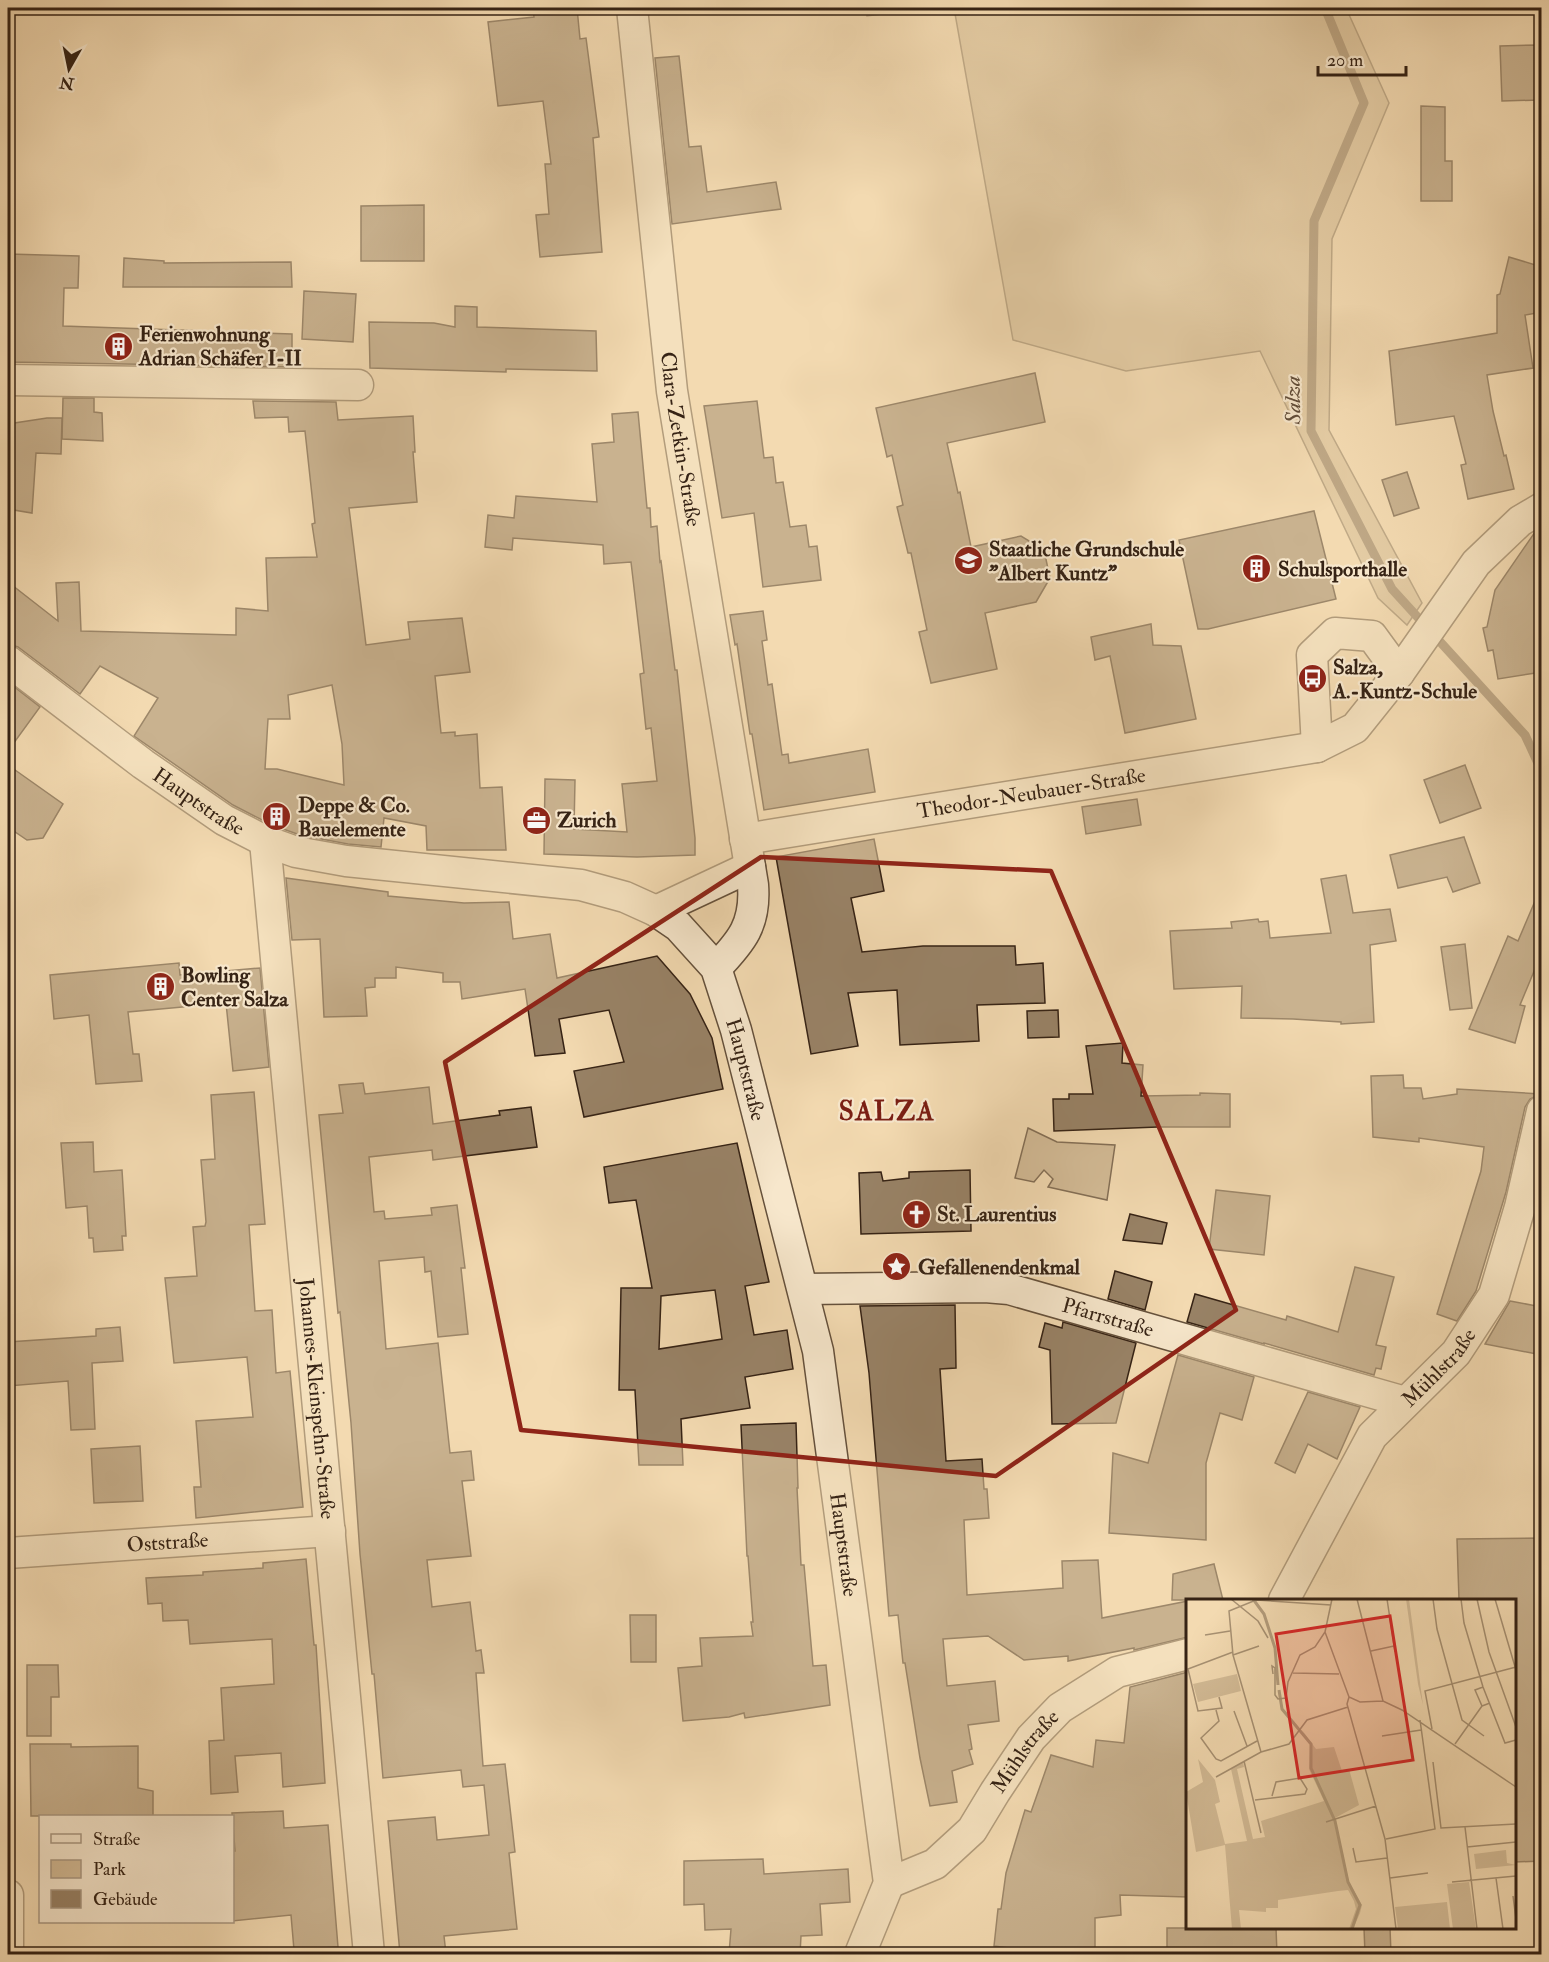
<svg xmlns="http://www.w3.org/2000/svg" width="1549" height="1962" font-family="'IM FELL Double Pica',serif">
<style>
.green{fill:#d3bb96;stroke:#846f56;stroke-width:1.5}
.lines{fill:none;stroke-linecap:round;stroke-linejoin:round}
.stream{stroke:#816c53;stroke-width:9}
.building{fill:#988266;stroke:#362315;stroke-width:1.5;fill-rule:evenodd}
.minor-casing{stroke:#65513c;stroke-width:33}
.minor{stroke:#f7e7cc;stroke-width:30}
.marked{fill:none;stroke:#8f2418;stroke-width:4.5;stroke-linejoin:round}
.labels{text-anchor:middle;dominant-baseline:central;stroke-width:4.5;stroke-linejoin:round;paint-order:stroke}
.poi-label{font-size:21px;font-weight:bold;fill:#362315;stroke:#f7e7cc;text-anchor:start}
.street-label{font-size:21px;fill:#362315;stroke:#f7e7cc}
.water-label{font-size:22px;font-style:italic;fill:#624d39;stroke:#f7e7cc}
.district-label{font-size:27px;font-weight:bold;letter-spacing:1.5px;fill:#7a1f14;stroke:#f7e7cc}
.inset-river{fill:none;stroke:#b39c7c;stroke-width:3}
.inset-road{fill:none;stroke:#a79173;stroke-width:1.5}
.view{fill:#d62828;fill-opacity:0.15;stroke:#d62828;stroke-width:3}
.inset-edge{fill:none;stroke:#362315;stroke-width:3}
</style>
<rect width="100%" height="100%" fill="#f3dab1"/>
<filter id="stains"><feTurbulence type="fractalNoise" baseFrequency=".00333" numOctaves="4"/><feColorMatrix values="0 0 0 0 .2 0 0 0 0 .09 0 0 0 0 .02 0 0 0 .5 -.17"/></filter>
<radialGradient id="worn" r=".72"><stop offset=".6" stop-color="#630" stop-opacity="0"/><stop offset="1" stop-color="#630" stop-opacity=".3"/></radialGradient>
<g class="green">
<path d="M866,8H927L867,16Z"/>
<path d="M954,8H1346L1389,103L1332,239L1329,430L1422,603L1407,625L1378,598L1260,351L1126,371L1013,340Z"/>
<path d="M1028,1128L1057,1142L1115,1145L1107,1200L1048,1187L1053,1179L1044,1170L1034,1182L1015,1178Z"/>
</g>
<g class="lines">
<path class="stream" d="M1325,8L1364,103L1314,221L1311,431L1392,589L1525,735L1542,772"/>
</g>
<g class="building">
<path d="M533,8H577L580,39L586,38L599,137L593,138L602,252L540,257L536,215L549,214L545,164H551L543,101L498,106L488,22L534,17Z"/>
<path d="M1538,45L1540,100L1502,101L1500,46Z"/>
<path d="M679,56L689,147L701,146L707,192L776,182L781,209L672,224L655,58Z"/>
<path d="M1421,106L1445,107V161H1452V201H1421Z"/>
<path d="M424,205V261H361V206Z"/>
<path d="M8,254L79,256L78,288H64L63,326L292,334V367L8,362Z"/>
<path d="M1509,257L1542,267V312L1525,315L1533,368L1487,375L1493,411L1504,456L1506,455L1514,489L1468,499L1461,465L1466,464L1454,416L1396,425L1389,351L1497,333V295L1500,294Z"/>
<path d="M124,258L164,261V263L291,262L292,287H123Z"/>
<path d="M304,291L356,294L353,342L302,339Z"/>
<path d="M455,306L477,307V327L596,331L597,371L506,369V372L370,368L369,322L434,323L455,327Z"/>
<path d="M1035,373L1045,422L947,443L958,493L960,492L971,547L1021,536L1044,550L1050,578L1036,602L985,613L997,669L931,683L919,632L927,630L911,553H908L897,507L903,505L892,455L887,457L876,408Z"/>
<path d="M63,398H94V412L102,413L103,441L62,439Z"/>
<path d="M253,401L336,402L338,420L413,416L415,452H413L417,502L349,508L366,645L410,639L408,622L462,618L470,672L435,676L441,733L455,732V736L477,734L480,788L502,787L506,850H427L426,826L384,818L381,847L348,844L300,835L272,825L233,805L134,736L158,698L100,666L80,694L18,647L8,644V582L58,621L56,583L79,582L81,631L236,635V608L268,611L266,558L317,557L312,524L315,523L305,431L289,432L288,417L255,418ZM332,685L342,744L344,785L277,769H265L268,719H290L288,695Z"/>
<path d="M757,401L764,458L773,457L776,483L783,482L790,527L806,525L809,547L817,546L821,580L763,587L754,513L722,518L704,406Z"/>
<path d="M638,412L647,508H650L651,527L657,526L660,562L661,561L675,670H677L695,838V855L637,857L544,854L545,779L575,780L574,829L627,832L622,784L657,781L651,728L646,729L640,674L644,673L631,562L604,564L603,545L513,538L512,550L485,547L488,515L514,518L516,496L597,502L592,444L614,442L612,414Z"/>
<path d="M47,418H62L61,454L36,453L32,513L8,509V424Z"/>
<path d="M1407,472L1419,508L1394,516L1382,480Z"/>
<path d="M1314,511L1336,599L1208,629H1198L1179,540Z"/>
<path d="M1542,528V672L1498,679L1493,650L1488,651L1483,628L1487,627L1495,590L1535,532Z"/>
<path d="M763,611L767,640L762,641L768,685L772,684L782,755L788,754L789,763L868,749L875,792L764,810L752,734H750L737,644L735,645L730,615Z"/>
<path d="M1151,624L1153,645L1181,646L1196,719L1125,733L1110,656L1095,660L1091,637Z"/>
<path d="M8,682L40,707L8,751Z"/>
<path d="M8,765L63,804L43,838L27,840L8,827Z"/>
<path d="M1465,765L1481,808L1440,823L1424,780Z"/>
<path d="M1137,799L1141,825L1086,834L1082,807Z"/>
<path d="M1464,837L1480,883L1453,892L1447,877L1398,888L1390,855Z"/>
<path d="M874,839L884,891L851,898L862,952L923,946H1015L1016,965L1043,963L1045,1003L977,1005L979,1041L900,1045L897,990L848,993L858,1046L811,1054L776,857Z"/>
<path d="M1346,875L1353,913L1390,909L1396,941L1370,945L1374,1022L1341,1024V1022L1293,1019L1241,1018L1242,986L1174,989L1170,931L1232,928L1231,922L1258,919L1259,922L1268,921L1270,938L1331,933L1321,879Z"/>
<path d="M286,878L388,892V896L464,903L509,902L513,939L550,934L557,978L657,956L690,994L712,1038L723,1089L584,1117L574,1071L624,1062L609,1010L559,1019L565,1053L535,1056L525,989L462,999L460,982H443V973L396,967V978H375V987L365,988L367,1016L324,1017L320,939L292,940Z"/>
<path d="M1541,887L1542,952L1520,1005L1525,1006L1515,1043L1469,1029L1508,936L1518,941Z"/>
<path d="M1465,944L1472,1008L1450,1010L1441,947Z"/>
<path d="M179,963L180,975L260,968L269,1067L233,1071L226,1003L128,1012L133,1054H139L142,1081L96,1084L89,1015L54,1019L50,975Z"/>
<path d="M1058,1010L1059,1037L1028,1038L1027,1011Z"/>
<path d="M1123,1043L1122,1063L1143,1065L1141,1096L1200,1095V1093L1230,1094V1127H1158L1054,1131L1053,1099H1069V1094H1093L1086,1046Z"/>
<path d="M1403,1075L1404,1088H1421L1423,1099L1457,1094V1089L1541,1094L1530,1099L1525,1107L1506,1192L1476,1291L1457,1321L1437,1314L1481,1171L1484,1147L1419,1138V1142L1373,1137L1371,1076Z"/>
<path d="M363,1083L365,1094L429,1087L433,1124L500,1115L499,1111L531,1107L537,1147L433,1160L432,1150L369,1157L374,1212L384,1211L385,1219L432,1215L431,1208L457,1205L465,1268H461L468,1334L438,1337L431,1271L425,1272L424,1257L379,1261L386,1349L438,1343L450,1453L471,1451L474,1480L462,1481L471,1556L427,1560L432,1607L470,1602L476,1651L481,1650L484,1673H476L483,1766L505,1764L515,1852L509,1853L517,1929L444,1936L446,1954H400L388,1821L435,1817L437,1840L489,1835L484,1785L463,1787L461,1770L383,1778L374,1674H372L360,1554L351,1423L340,1312L338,1313L319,1115L343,1113L339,1085Z"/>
<path d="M254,1092L265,1224L249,1225L255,1311L272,1310L276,1373L290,1371L303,1507L196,1518L194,1487H201L196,1421L253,1417L247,1357L174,1363L165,1278L197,1276L193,1227L205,1226L206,1222L201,1160L215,1159L211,1095Z"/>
<path d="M93,1142L94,1172L122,1170L126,1236H122L123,1250L94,1252L93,1238H89L87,1206L66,1208L61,1143Z"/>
<path d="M737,1143L769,1282L745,1286L754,1335L787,1330L793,1369L745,1377L750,1408L681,1419L683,1465H639L635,1390H619L621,1288H652L636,1200L609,1203L604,1167ZM715,1290L722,1339L659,1349L661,1296Z"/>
<path d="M970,1170L971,1231L861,1234L859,1173L881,1172L883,1181L909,1178V1172Z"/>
<path d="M1216,1190L1270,1196L1264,1255L1209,1249Z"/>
<path d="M1130,1214L1167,1223L1162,1244L1123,1240Z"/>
<path d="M1355,1267L1394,1277L1376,1345L1386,1347L1381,1369L1376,1368L1374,1375L1264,1343V1344L1187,1322L1195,1294L1286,1320L1287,1316L1338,1332Z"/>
<path d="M1115,1271L1152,1282L1145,1310L1108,1299Z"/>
<path d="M1510,1301L1542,1307V1355L1485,1344Z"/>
<path d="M955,1305L956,1368L940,1369L946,1461L982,1459L984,1489H987L989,1518L964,1520L967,1595L1063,1588L1062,1561L1098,1560L1102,1618L1188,1601V1637L1134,1650V1648L1068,1661V1656L1024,1660L988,1636L943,1639L947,1686L995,1681L999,1721L968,1725L972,1749L969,1750L973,1764L952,1771L957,1802L930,1806L920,1758L905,1663H903L898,1615L889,1616L869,1373L860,1306Z"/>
<path d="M1063,1322L1136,1343L1116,1423L1052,1424L1050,1350L1039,1347L1045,1323L1062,1328Z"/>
<path d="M120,1327L123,1361L92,1363L95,1429L71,1430L68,1381L8,1386V1342L96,1336V1329Z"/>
<path d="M1178,1355L1254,1377L1242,1420L1220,1413L1206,1463V1540L1109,1533L1113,1453L1148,1463Z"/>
<path d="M1308,1392L1360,1407L1337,1459L1308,1444L1295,1473L1275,1463Z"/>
<path d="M796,1423L798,1488H797L801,1565H804L813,1666L826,1665L830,1705L745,1718L744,1713L729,1717L683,1721L678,1668L702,1666L700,1638L753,1636L751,1622H753L748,1556H747L741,1425Z"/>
<path d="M140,1446L143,1501L94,1503L91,1449Z"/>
<path d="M1542,1538V1861L1515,1862V1600H1459L1457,1539Z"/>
<path d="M306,1559L314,1645H316L325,1783L283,1787L281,1753L235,1756L238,1792L211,1794L209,1741L224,1740L221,1688L274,1684L272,1639L190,1644L188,1620L163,1621L162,1603L148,1604L146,1578L203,1575V1572L263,1568V1563Z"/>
<path d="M1214,1564L1223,1600H1172L1173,1574Z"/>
<path d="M630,1615H656V1662H631Z"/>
<path d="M27,1665H58L59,1697H51V1736H27Z"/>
<path d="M1188,1672V1897L1120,1895L1121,1915L1095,1918V1954H1036L1037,1952L994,1946L998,1909H1001L1006,1873L1025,1810L1031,1812L1051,1755L1093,1767L1096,1740L1124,1743L1130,1687Z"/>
<path d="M30,1744H71V1747L138,1746V1788L153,1791V1816H31Z"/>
<path d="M283,1811L284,1828L328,1825L338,1947L294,1950L291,1915L232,1921V1851H235L232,1813Z"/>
<path d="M763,1859L764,1874L848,1869L850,1902L820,1904L822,1935L801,1936L800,1954H729L731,1929L705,1930L704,1904L684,1905V1861Z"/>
<path d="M1167,1928H1276L1277,1954H1167Z"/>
<path d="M1364,1928H1390L1391,1954H1365Z"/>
</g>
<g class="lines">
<defs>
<g id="minor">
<path id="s1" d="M632,8L672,391L753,885C756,924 742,941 716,968"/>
<path d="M8,380L358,385"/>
<path id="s2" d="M8,661L143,764L224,820L265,841L296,852L346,861L581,885L625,897L656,911L678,926L716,968L736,1030L818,1351L889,1883L860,1954"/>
<path d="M1317,747L1312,655L1335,633L1372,636L1399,673"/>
<path id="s3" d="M745,839L1317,747L1355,728L1399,673L1476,563L1520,521L1542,508"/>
<path id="s4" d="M265,841L369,1954"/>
<path d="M656,911L750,867"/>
<path id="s5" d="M803,1289L985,1287L1009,1289L1405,1402"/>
<path id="s6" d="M8,1553L330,1531"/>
<path id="s7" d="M1284,1600L1372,1436L1456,1353L1494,1295L1520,1207L1542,1111"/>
<path id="s8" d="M889,1883L935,1864L972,1830L995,1792L1031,1738L1060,1708L1117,1672L1188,1654"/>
<path d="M8,1895V1954"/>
</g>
</defs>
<use href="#minor" class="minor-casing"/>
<use href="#minor" class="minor"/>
</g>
<path d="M0 0H1549V1962H0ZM761,857L1051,871L1236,1310L996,1476L521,1430L445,1062Z" fill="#f3dab1" fill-opacity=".55" fill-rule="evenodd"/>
<path class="marked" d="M761,857L1051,871L1236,1310L996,1476L521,1430L445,1062Z"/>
<defs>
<symbol id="building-disc" viewBox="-11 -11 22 22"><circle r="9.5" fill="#8f2418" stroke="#f7e7cc"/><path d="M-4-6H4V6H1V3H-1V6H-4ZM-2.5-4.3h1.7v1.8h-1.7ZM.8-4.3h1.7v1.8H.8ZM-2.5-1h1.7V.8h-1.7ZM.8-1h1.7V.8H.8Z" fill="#fff"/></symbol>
<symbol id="school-disc" viewBox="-11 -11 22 22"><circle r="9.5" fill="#8f2418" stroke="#f7e7cc"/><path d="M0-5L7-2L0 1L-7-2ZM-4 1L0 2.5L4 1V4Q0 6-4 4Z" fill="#fff"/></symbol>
<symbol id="bus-disc" viewBox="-11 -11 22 22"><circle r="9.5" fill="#8f2418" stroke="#f7e7cc"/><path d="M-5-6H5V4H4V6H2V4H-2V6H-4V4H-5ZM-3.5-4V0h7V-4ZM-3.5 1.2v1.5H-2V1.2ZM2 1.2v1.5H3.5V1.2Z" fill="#fff"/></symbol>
<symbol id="office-disc" viewBox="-11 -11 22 22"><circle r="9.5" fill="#8f2418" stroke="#f7e7cc"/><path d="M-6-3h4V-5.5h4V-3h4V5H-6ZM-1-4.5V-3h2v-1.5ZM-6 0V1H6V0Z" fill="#fff"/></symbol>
<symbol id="church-disc" viewBox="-11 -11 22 22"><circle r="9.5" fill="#8f2418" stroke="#f7e7cc"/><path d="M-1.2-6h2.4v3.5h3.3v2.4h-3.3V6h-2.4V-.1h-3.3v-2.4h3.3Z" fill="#fff"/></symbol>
<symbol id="sight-disc" viewBox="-11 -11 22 22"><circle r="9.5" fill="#8f2418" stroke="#f7e7cc"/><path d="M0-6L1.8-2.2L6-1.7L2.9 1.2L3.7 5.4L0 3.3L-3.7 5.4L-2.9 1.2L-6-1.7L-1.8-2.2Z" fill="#fff"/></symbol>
</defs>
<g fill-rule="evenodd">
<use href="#building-disc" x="102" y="330" width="33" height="33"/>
<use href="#school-disc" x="952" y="544" width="33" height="33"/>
<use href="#building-disc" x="1240" y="552" width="33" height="33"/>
<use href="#bus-disc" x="1296" y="662" width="33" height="33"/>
<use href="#building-disc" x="260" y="800" width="33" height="33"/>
<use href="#office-disc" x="520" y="804" width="33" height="33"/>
<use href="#building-disc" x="144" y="970" width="33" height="33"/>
<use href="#church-disc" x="900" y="1198" width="33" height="33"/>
<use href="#sight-disc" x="880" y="1250" width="33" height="33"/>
</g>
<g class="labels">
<g class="poi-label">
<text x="139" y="334">Ferienwohnung<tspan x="139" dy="24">Adrian Schäfer I-II</tspan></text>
<text x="989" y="549">Staatliche Grundschule<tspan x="989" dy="24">"Albert Kuntz"</tspan></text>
<text x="1278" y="569">Schulsporthalle</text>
<text x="1333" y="667">Salza,<tspan x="1333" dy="24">A.-Kuntz-Schule</tspan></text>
<text x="298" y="805">Deppe &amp; Co.<tspan x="298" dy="24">Bauelemente</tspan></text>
<text x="557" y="820">Zurich</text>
<text x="181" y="975">Bowling<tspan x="181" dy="24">Center Salza</tspan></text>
<text x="937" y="1214">St. Laurentius</text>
<text x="918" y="1267">Gefallenendenkmal</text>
</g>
<g class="street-label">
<text stroke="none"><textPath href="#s1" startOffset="434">Clara-Zetkin-Straße</textPath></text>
<text stroke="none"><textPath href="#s3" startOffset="290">Theodor-Neubauer-Straße</textPath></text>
<text stroke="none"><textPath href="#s2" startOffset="237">Hauptstraße</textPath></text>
<text stroke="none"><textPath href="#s2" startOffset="903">Hauptstraße</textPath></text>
<text stroke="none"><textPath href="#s5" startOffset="309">Pfarrstraße</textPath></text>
<text stroke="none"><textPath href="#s7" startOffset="282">Mühlstraße</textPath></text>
<text stroke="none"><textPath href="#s4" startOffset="560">Johannes-Kleinspehn-Straße</textPath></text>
<text stroke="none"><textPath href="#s6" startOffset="160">Oststraße</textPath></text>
<text stroke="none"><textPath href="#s2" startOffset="1389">Hauptstraße</textPath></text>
<text stroke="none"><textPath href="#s8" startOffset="195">Mühlstraße</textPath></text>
</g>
<g class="water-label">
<text transform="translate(1293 400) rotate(-91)">Salza</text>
</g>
<g class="district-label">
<text x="887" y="1111">SALZA</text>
</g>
</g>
<g transform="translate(1186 1599)">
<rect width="330" height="330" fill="#f3dab1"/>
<path d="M220,0H223L237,106L232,85ZM51,75L55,92L12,103L7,85ZM116,131L130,150L148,148L156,172L163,170L173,206L149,219L163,283L176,306L174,314L167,330H163L170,310L168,302L162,291L152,292L92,301V309H80V313L53,311L55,330H46L39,246L10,253L0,193L17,183L12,160L29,181L34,203L29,205L39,245L61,242L45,170L57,163L58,168L51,170L67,240L79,238L75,222L138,202L123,170L124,145ZM320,251L321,264L330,266L290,270L288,255ZM283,283L290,330H267L261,285ZM261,303L264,330H212L209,308Z" fill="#d3bb96"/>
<path class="inset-river" d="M67,0L78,15L89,49L92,86M93,91L96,110L125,145V169L149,222L162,283L174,306L166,330"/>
<path class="inset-road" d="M45,0L72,22L82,39M146,0L139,33L163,98L174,103L197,102L216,111L330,188M171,0L197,102M201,0L209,53M247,0L251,30L276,121L298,137M275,0L278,24L297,88L319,144L330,141M291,0L303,53L330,128M309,0L330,71M19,36L44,32M185,52L208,47M47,56L73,47M107,74L153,75M87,75L86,67L89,69V96L92,100L100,99L102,83L114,56L129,48L139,33M297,88L289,91L296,107L304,104M33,98L36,109L12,112L2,70L47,53M163,98L161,105L199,240L210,330M30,111L33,122L15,139L30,160L35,162L71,142M48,112L61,147M246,130L239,92L330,68M196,137L235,131M269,145L296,107M75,153L47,56L43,12L70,1L145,6M58,162L75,234M247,163L255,229L330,225M30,178L75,153L103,145L121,121L162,108M69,201L119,195L121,190L114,179L90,183L86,197M140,223L190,207M279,228L291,330M200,240L249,230L234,121M281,248L330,243M167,249L170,263L201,259M204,279L242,274M310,279L317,330M266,283L330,277M327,297L330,320"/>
<path class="view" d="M204,17L227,161L113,179L90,35Z"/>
<rect width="330" height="330" class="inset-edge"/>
</g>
<rect width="1549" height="1962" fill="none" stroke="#f3dab1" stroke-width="30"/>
<rect x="9" y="9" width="1531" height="1944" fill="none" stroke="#362315" stroke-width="3"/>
<rect x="15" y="15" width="1519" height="1932" fill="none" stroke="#362315" stroke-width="1.5"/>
<rect x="39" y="1815" width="195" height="108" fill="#f7e7cc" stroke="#aa9983" stroke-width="1.5"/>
<rect x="51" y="1834" width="30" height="9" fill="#f7e7cc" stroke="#aa9983" stroke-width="1.5"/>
<text x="93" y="1845" font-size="18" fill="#362315">Straße</text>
<rect x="51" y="1860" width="30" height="18" fill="#d3bb96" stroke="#aa9983" stroke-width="1.5"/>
<text x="93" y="1875" font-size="18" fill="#362315">Park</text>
<rect x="51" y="1890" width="30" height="18" fill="#988266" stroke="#aa9983" stroke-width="1.5"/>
<text x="93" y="1905" font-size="18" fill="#362315">Gebäude</text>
<g transform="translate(69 69) rotate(189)" stroke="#f7e7cc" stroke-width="4.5" paint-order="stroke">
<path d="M0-4.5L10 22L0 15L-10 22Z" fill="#362315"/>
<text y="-9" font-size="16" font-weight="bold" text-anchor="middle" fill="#362315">N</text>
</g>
<path d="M1318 66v9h88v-9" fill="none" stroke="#362315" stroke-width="3"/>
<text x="1327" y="66" font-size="18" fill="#362315" stroke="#f7e7cc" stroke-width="4.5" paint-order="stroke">20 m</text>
<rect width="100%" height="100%" filter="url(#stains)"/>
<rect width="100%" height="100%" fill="url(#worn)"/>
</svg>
